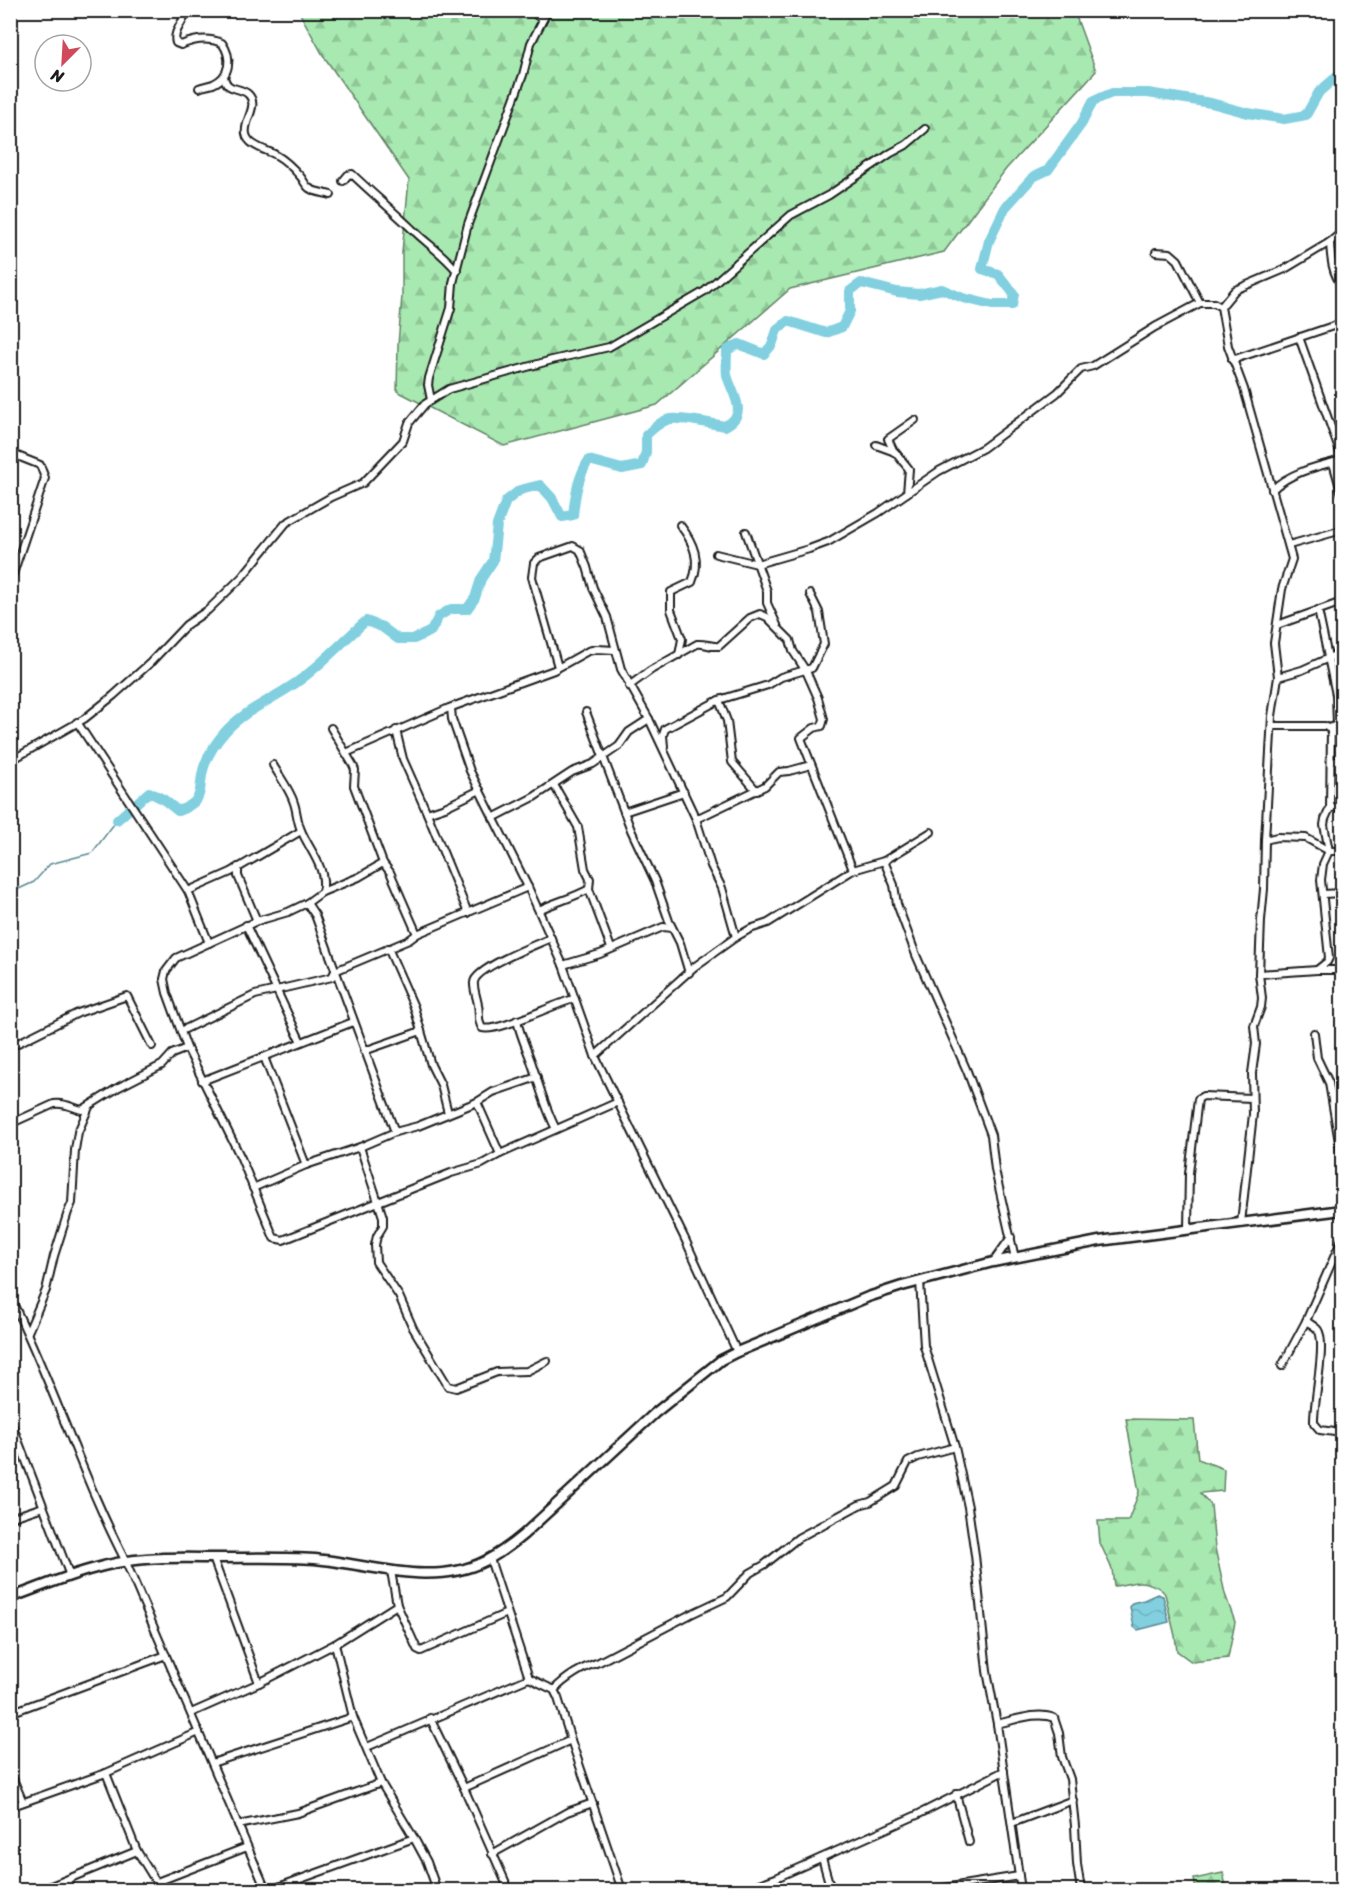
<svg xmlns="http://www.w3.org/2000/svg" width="1353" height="1901" font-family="Sriracha,sans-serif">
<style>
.forest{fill:url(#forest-firs);stroke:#628266;stroke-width:1.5}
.water{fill:url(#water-waves);stroke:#598791;stroke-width:1.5}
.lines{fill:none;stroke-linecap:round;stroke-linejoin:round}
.stream{stroke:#598791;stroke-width:1.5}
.river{stroke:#81cfdf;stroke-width:10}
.minor-casing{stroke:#1c1c1c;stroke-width:10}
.secondary-casing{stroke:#1c1c1c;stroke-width:13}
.minor{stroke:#fff;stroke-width:6}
.secondary{stroke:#fff;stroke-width:8}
</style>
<defs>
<pattern id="forest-firs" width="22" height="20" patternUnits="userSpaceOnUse" patternTransform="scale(1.5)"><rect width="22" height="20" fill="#a8e9b1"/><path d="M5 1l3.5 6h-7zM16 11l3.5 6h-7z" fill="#90c798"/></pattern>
<pattern id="water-waves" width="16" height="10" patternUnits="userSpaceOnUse" patternTransform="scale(1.5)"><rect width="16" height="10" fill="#81cfdf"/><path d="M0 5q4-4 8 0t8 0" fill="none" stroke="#6fb1bf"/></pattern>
</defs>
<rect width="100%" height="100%" fill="#fff"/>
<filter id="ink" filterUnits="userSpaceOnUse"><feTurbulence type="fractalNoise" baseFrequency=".0167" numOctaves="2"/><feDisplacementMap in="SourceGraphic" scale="12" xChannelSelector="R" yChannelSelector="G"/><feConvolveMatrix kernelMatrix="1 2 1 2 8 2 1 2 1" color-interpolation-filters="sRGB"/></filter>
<g filter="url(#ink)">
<g class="forest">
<path d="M301,10L1068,11L1077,19L1096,71L1006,169L944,252L790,289L657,405L504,446L397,391L398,345L402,296V252L409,180L323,55L299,12Z"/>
<path d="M1126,1419L1194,1420L1198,1459L1224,1469L1223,1491L1200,1493L1211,1505L1215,1548L1225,1594L1235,1622L1228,1658L1192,1662L1177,1651L1175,1636L1165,1594C1161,1587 1147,1582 1139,1582C1130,1582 1122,1586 1114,1586L1112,1569L1100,1543L1098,1521H1128L1139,1492Z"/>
<path d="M1223,1873L1227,1890H1196L1194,1879Z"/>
</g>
<path class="water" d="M1157,1594L1163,1596L1169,1622L1138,1630L1134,1627L1130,1607L1132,1603L1144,1600Z"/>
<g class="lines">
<path class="stream" d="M10,893L34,882L50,864L92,853L117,820"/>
<path class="river" d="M117,820L149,792L163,799L178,811C209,800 196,787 205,764C209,753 217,741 225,732C245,709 279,697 304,677C326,660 345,639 366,621L382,627L398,639H414L431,631L439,616L451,609H467L475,598L481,579L493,561L497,525L506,501L520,490L540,485L552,498L562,517L573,515C575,496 578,476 589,460L622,469L642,465L646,452V435C653,429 661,420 671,419C681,417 714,424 725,426C750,413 732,395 727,375C726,368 727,358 727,350L739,344L764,354L772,345L777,330L788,321L826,333L842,327L850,311V291L861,283L897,292L919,294L942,289L963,298L992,305H1012L1014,294L998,274L982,269L989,241L1005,208L1033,177L1048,170L1082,123L1093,101L1112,93H1148L1211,103L1248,113L1284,119L1306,115L1319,92L1342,72"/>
<defs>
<g id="minor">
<path d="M186,10C185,22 172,31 176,43L181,45C195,39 208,37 222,43C232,57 231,76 213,84C208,86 203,86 199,88"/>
<path d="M529,10L542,19"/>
<path d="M224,76C226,92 239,86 248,94C260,105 243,121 246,134C248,146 267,150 276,155C285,160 293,168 300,176C303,179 305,185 309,188C314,192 324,193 331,195"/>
<path d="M343,181L348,175L352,174C372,193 392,210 412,229C427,244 444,254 457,271"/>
<path d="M1330,242C1331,260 1332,272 1342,286"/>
<path d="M1156,252L1170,253L1178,260L1200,303"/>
<path d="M1221,307L1235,290L1285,269L1330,242L1342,232"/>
<path d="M1299,337L1342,458"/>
<path d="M1232,360L1342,323"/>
<path d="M431,400L428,385L429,378L451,308L453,283L468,224L523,75L531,43L548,10"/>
<path d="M876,445L895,452L909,469L907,493L939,471L983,448L1057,393L1081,369L1093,366L1155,327L1200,303H1214L1221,307L1228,346L1244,389L1292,559L1282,589L1274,643L1278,677L1272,716L1265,840L1264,889L1261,920L1259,974L1262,998L1261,1007L1254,1026L1256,1044L1252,1073L1253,1114L1241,1223"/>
<path d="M894,452L888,439L915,420"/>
<path d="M10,453L40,465L45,478L10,583"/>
<path d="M1333,463L1342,494"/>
<path d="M1272,490C1290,472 1319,466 1342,460"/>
<path d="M746,532L767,591V603L777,625"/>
<path d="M1289,545L1342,530"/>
<path d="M716,554L757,564L809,549L828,542L878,513L907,493"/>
<path d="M1318,610L1336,695L1337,725L1329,728"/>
<path d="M1277,625L1342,602"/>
<path d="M679,655L682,639L671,610V592L692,582C701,561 694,543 680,525"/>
<path d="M558,667L532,577L534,563L539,558L573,546L580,550L587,567L593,588L607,617L621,669L649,719L696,819L711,866L722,888L736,937"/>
<path d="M1278,677L1302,670L1342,652"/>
<path d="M629,686L651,670L697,644C705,643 711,647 719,646L750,618L760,614L767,617L790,640L793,651L806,671L818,698L824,719L822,726L814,728L801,738L853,870"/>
<path d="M719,700L727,721L732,762L756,790"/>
<path d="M451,708L452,719L470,771L528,887L563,965L595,1056L684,1237L737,1352"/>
<path d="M586,712L631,830L655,881L669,921L680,943L689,973"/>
<path d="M77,722L188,891L209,943"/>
<path d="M1272,726H1325L1331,730L1330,808L1325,819L1324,825L1329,851L1323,864L1321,880L1329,958L1327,962L1317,970"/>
<path d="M331,728L353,765L355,770L354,786L383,863L390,872L417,934"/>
<path d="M396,730L403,759L427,813L468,913"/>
<path d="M664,747L663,735L665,729L719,700L768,685L781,677L812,668L824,644L819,612L810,594"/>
<path d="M346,753L449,708L554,670L588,651L597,649L615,650"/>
<path d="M10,761L84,719L113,696L150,663L186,625L208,610L242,577L286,523L331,497L363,483L403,441L409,423L425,404L449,389L552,360L609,347L705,291L791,215L829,195L891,153L906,145L925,129"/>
<path d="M1331,762L1342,760"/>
<path d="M273,765C280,777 290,790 294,803C297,812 297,821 301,830C309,850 328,869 322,892"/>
<path d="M1330,808L1342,807"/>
<path d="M624,812L684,792"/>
<path d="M427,813L445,807L480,790"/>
<path d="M493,818L534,797L572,772L593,764L619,746L629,732L649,719"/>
<path d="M696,819L765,786L779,772L789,771L811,765"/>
<path d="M1265,840L1277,837L1306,838L1329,851H1342"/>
<path d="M884,861L931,832"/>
<path d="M383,863L359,877L322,892L307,903L288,912L257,921L176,958L166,971L164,979L167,993L187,1048L241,1158L274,1238L283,1240L451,1173L482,1164L500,1154L618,1102"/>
<path d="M238,867V876L257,921"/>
<path d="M589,889L611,948"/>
<path d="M188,891L231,872L301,831"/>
<path d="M1323,894L1342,893"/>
<path d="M307,903L315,915L395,1132"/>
<path d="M539,910C555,902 573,898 589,889L590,879L585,869L578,827L554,785"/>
<path d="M246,925L301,1042"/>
<path d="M551,938C537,944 476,968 474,982C473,988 477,998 478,1005C480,1013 477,1020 482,1028C498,1033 553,1004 574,999"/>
<path d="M388,948L414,1007L421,1031"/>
<path d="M563,965L600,954L663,927L672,928"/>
<path d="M1259,974L1317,970H1342"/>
<path d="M517,1020C520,1035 526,1047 531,1061C539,1084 545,1108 556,1129"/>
<path d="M181,1031L255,995L332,977L335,971L409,940L417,934L528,887"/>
<path d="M1314,1033L1317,1058L1329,1083L1342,1160"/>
<path d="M10,1047L78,1013L127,996L152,1046"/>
<path d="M364,1051L421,1031L431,1065L441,1085L448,1113"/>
<path d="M595,1056L694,967L736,937L750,929L768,923L853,870L884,861L894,885L897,904L916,955L967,1071L991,1135L995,1170L1015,1258"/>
<path d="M264,1057L306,1165"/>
<path d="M202,1081L353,1022"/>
<path d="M477,1102L500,1154"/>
<path d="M10,1124L54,1104C65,1102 72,1108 82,1110L119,1087L162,1065L172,1054L187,1048"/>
<path d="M360,1147L383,1217V1226L377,1236L375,1245L376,1262L399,1296L413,1328L448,1386L456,1388L497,1372L527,1371L547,1361"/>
<path d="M253,1188L306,1165L360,1147L395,1132L418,1126L477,1102L493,1092L537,1077"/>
<path d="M1188,1229L1189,1173L1198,1099L1203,1096L1252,1098"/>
<path d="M1342,1239L1306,1321C1310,1324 1315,1326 1318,1330C1327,1343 1313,1403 1314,1423L1320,1430L1342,1433"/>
<path d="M994,1261L1011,1237"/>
<path d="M920,1281L924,1346L955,1447L968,1507L975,1555L987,1671L997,1724L1021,1890"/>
<path d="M10,1297C53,1383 81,1475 125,1560L266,1890"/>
<path d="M28,1332L46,1290L54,1256L68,1212L72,1203L75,1150L78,1132L89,1107"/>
<path d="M1282,1366L1306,1321"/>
<path d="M10,1419L70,1576"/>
<path d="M10,1518L43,1507"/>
<path d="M213,1558L259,1683"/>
<path d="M490,1559L529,1678L554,1690L558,1698L571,1740L622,1890"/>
<path d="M391,1571L397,1605L417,1649L421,1651L507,1613"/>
<path d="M335,1644L353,1717L381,1783L414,1838L427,1862L437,1890"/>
<path d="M554,1690C565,1678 583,1667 599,1662L691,1614L727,1597L750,1573L764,1565L798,1538L859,1505L870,1502L896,1486L908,1462L918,1457L955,1447"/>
<path d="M10,1713L166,1655"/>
<path d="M191,1713L259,1683L335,1644L397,1605"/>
<path d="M430,1718L464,1788L509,1890"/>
<path d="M997,1724C1015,1720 1037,1711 1054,1718L1059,1733L1062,1757L1070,1779L1075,1826L1077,1864L1081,1890"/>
<path d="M367,1747L529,1678"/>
<path d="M212,1763L353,1717"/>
<path d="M10,1772L23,1802"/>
<path d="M106,1773L137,1851L161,1890"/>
<path d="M464,1788L571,1740"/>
<path d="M956,1794L969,1842"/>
<path d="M10,1807L106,1773L199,1732"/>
<path d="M1012,1823L1073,1800"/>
<path d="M238,1825L298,1813L381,1783"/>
<path d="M492,1854L567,1812L593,1803"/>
<path d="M822,1858L831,1890"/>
<path d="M67,1881L72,1890"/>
<path d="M157,1882L247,1847"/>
<path d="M41,1890L137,1851"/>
<path d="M270,1890L414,1838"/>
<path d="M742,1890L776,1878L917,1815L1004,1771"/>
<path d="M931,1890L1019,1876"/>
</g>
<path id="secondary" d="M10,1598C54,1582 99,1562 146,1559C170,1557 195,1558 219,1558C251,1558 283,1557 315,1559C370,1564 432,1588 485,1561C499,1554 511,1545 523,1535L655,1413L721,1360L737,1352L868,1297L902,1286L993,1262L1099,1241L1342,1210"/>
</defs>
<use href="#minor" class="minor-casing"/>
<use href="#secondary" class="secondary-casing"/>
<use href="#minor" class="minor"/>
<use href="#secondary" class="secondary"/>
</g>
</g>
<rect width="1353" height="1901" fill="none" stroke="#fff" stroke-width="36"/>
<rect x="18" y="18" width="1317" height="1865" fill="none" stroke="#1c1c1c" stroke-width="2" filter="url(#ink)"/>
<g transform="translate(63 63) rotate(204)"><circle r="28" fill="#ffffff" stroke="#a4a4a4" stroke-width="1.5"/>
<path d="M0-4.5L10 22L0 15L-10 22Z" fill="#d1495b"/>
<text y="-9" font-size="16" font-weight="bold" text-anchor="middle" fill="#1c1c1c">N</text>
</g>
</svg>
